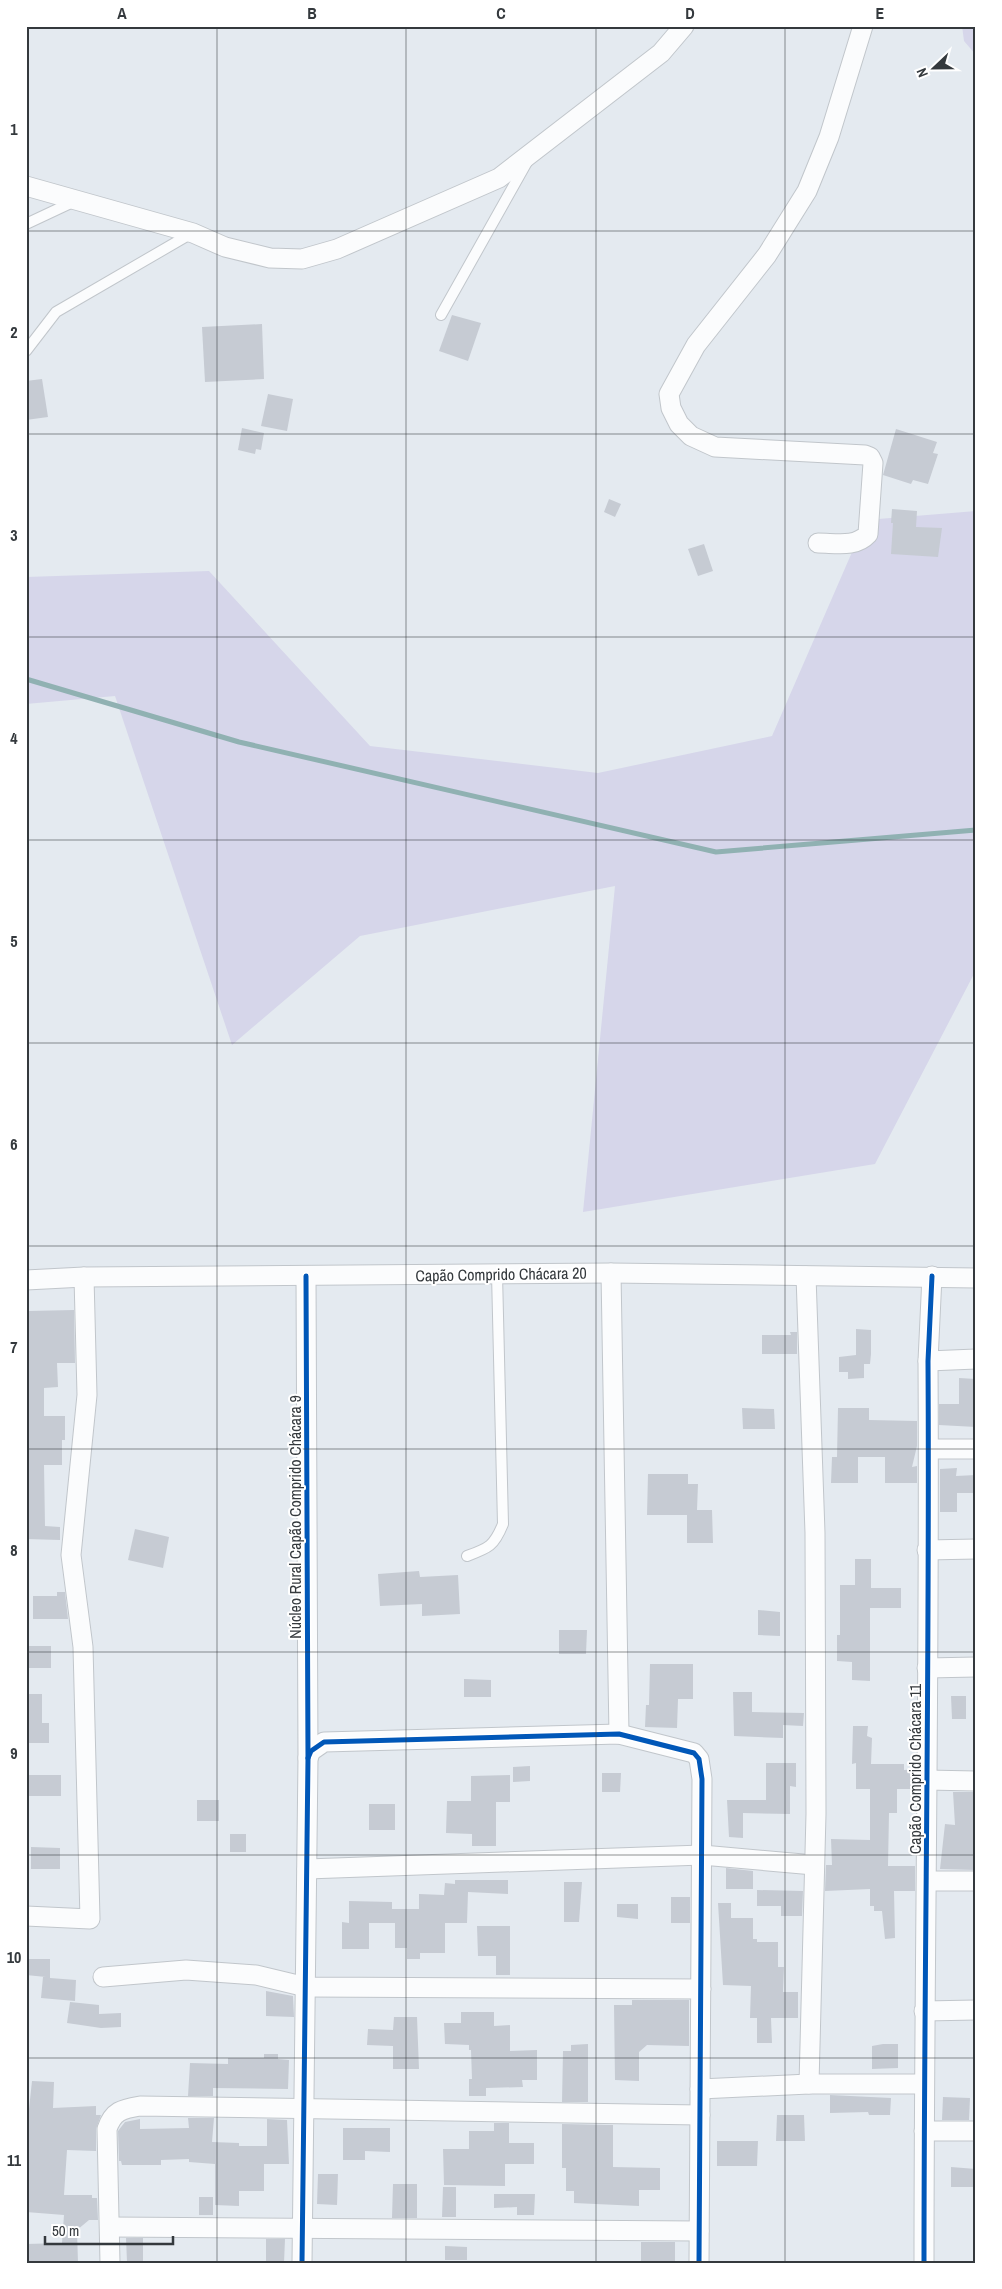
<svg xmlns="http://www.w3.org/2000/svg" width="1002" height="2289" font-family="'Archivo Narrow',sans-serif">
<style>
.green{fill:#d6d6ea}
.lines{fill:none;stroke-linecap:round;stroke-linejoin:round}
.stream{stroke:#90b1b2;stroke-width:5}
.building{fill:#c6cbd3}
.service-casing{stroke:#c1c6cb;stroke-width:12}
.minor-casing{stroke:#c1c6cb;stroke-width:21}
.service{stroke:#fbfcfd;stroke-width:10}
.minor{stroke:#fbfcfd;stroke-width:19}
.cycleway-casing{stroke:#fff;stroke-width:8}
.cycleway{stroke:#0057b8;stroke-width:5}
.grid{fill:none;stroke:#34393d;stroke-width:1;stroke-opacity:0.55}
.labels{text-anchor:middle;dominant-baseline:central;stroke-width:4;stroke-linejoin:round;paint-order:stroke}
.street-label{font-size:16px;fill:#34393d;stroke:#fff}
.neatline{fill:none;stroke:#34393d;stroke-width:2}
.grid-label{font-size:16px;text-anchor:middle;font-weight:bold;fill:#34393d}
</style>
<rect width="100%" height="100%" fill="#e4eaf0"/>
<g class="green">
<path d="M962,26H976V55L964,41Z"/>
<path d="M976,511V970L875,1164L583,1212L615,886L360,936L232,1045L115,696L26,704V577L209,571L370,746L598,773L772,736L866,520Z"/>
</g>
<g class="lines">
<path class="stream" d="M26,679L239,742L716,852L976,830"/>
</g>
<g class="building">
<path d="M452,315L481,323L468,361L439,351Z"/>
<path d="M262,324L264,379L205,382L202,327Z"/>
<path d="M42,379L48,417L26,420V381Z"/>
<path d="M268,394L293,399L287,431L261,426Z"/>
<path d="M242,428L264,433L261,450L256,449L255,454L238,450Z"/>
<path d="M896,429L937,442L933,453L938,454L928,484L913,480L911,484L883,475Z"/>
<path d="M609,499L621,504L615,517L604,512Z"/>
<path d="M892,509L917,511L916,527L942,528L938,557L891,554L893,523H891Z"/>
<path d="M704,544L713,571L698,576L688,549Z"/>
<path d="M74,1310L75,1363H57L58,1387L44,1388V1416H65V1440H62V1465H44L45,1526L60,1527V1540L26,1539L28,1311Z"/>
<path d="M856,1329L871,1330V1354L870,1364H864V1378L848,1379V1372H839V1357L856,1355Z"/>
<path d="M790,1332H797V1354H762V1335H791Z"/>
<path d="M959,1378L976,1379V1427L939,1425V1404H959Z"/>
<path d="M742,1408L774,1409L775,1429H743Z"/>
<path d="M838,1408H869V1420L917,1421V1446L912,1467L917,1466V1483H885V1457H858V1483H831L832,1457H837Z"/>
<path d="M957,1468L956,1476L976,1475V1493H957V1512H940V1469Z"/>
<path d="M648,1474H688V1484H698L697,1510H712L713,1543H687V1515H647Z"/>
<path d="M135,1529L169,1537L163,1568L128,1560Z"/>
<path d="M855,1559H871V1588H901V1608H870V1681L852,1680V1662L837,1661V1635H840V1585H855Z"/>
<path d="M419,1571L420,1577L458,1575L460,1614L422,1616V1604L380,1606L378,1574Z"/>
<path d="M57,1592H65L68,1619H33V1596H57Z"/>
<path d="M758,1610L780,1612V1636L758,1635Z"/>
<path d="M559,1630H587L586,1654H559Z"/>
<rect x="26" y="1646" width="25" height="22"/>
<path d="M650,1664H693V1699H678L677,1728L645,1727L646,1705H649Z"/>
<path d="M464,1679L491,1680V1697H464Z"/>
<path d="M733,1692H752V1712L804,1713L803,1726L783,1725V1738L734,1736Z"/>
<path d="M26,1694H42V1723H49V1743H26Z"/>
<path d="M951,1696H966V1719H952Z"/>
<path d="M853,1726H868L867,1736L872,1738L871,1764H904V1770L916,1769V1789H897V1813H889L888,1866H915V1891H894L895,1938L885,1939L882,1911H874V1906H870V1889L825,1891L826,1865H832L831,1839L870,1840V1789H856V1763L852,1764Z"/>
<path d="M766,1763H796V1787L790,1786V1814L743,1813V1838L729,1837L727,1800H766Z"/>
<path d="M530,1766V1781L513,1782V1767Z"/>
<path d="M602,1773H621L620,1792H602Z"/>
<rect x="26" y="1775" width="35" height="21"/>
<path d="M510,1775V1802H496V1846H472V1834L446,1833L447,1801H471V1776Z"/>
<path d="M953,1792H976V1870L940,1869L945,1824L955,1825Z"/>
<rect x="197" y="1800" width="22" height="21"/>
<rect x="369" y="1804" width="26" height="26"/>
<rect x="230" y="1834" width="16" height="18"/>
<path d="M31,1847L60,1848V1869H31Z"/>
<path d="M726,1868L753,1871V1889H726Z"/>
<path d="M455,1880H508V1894L468,1892L467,1923H445V1953H420V1959H407V1948H395V1923H369V1949H342V1922L349,1923V1901L392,1902V1909H419V1894L444,1895L445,1883L455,1884Z"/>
<path d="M564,1882H582L579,1922H564Z"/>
<path d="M757,1890L803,1891L802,1916H781V1906H757Z"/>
<rect x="671" y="1897" width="19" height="26"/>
<path d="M718,1903H731V1918H753V1939H757V1942H778V1967H784L783,1992H798V2018H771L772,2043H757V2018H750L751,1986L723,1985Z"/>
<path d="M617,1904H638V1919L617,1917Z"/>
<path d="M477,1926H510V1975H496V1956H478Z"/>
<path d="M26,1959H50V1978L76,1980L75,2001L41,1998L43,1977H46L26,1975Z"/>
<path d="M266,1991L293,1996L294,2017L266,2016Z"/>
<path d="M632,2000H689V2046L647,2045L639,2052V2081L615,2080L614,2005H632Z"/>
<path d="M70,2002L99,2005V2014L121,2013V2027L101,2028L67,2023Z"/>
<path d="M461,2012H494V2026L510,2025V2051L537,2050V2080H522L523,2087L486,2088V2096H469V2079H472L471,2050H469V2045L445,2044L444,2023H461Z"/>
<path d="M394,2017H417L419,2069H393V2046L367,2045L368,2029L393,2030Z"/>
<path d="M588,2044V2102H562L563,2051H571V2045Z"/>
<path d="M883,2044H898V2068L872,2069V2046Z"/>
<path d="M264,2054H278V2059L289,2060L288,2089L213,2088V2096H188L190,2063L228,2064V2058H264Z"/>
<path d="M32,2081L54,2082L53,2108L96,2106V2115H101L96,2129V2151L67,2150L64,2195H92V2198H97L98,2220H89L77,2230L78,2263H26V2244L62,2243L64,2215L26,2212V2137Z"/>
<path d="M830,2095L891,2098L890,2115H869L868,2112L830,2113Z"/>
<path d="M943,2097L970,2098L969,2120H942Z"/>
<path d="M777,2115H804L805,2141H776Z"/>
<path d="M188,2118H214L212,2142L239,2143V2146H267V2119L287,2120L289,2164H264V2191H239V2206L215,2205V2164L189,2162V2159L161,2160V2165H122L121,2161H119L118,2131L125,2122L140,2119V2129L189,2128Z"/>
<path d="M494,2123H509V2143H534V2164H505V2186L444,2185L443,2149H469V2131H494Z"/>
<path d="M562,2124L613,2125V2167L660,2168V2190H639V2206L574,2203V2191H566V2168H562Z"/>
<path d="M343,2128H390V2152L365,2151V2160H343Z"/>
<path d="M717,2141H758L757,2166H717Z"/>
<path d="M951,2167L976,2169V2187H951Z"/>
<path d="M318,2174H338L337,2205L317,2204Z"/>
<path d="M393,2184H417V2218H392Z"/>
<path d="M443,2187H456V2217H442Z"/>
<path d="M494,2194H535L534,2215H517V2207L494,2208Z"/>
<rect x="199" y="2197" width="14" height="18"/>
<path d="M126,2238H143V2262H127Z"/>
<path d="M266,2239H285L284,2263H266Z"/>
<rect x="641" y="2242" width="34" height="21"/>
<path d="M445,2246L467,2247V2260H445Z"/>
</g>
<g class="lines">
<defs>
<g id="service">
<path d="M26,224L75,201"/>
<path d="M441,315L527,162"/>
<path d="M26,351L56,312L192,233"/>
<path d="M467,1556C489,1548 494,1546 503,1524L497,1274"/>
</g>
<g id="minor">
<path d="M26,186L193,233L225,247L270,258L302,259L337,249L499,178L661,53L684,26"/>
<path d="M818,543C836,543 855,548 868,534L873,463L870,457L865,455L715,447L691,436L679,424L671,408L669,394L696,345L767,255L807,191L829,137L863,26"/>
<path d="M611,1273L619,1734"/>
<path d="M806,1276L815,1533L816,1814L809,2084"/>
<path d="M26,1280L84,1277L611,1273L976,1278"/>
<path d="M928,1361L976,1359"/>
<path d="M929,1449H976"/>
<path d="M927,1550L976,1549"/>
<path d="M927,1668L976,1667"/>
<path d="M308,1758L311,1751L324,1742L619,1734L694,1753L699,1759L702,1779L699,2263"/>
<path d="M926,1780L976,1781"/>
<path d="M307,1869L702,1855L814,1865"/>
<path d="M927,1881H976"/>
<path d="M26,1916L90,1919L83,1647L71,1555L87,1395L84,1277"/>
<path d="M103,1977L186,1970L256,1975L306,1987L701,1989"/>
<path d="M924,2011L976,2010"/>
<path d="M700,2089L809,2084H924"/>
<path d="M924,2131H976"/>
<path d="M110,2227L699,2231"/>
<path d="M110,2263L107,2129C113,2111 122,2109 140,2106L700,2115"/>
<path d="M302,2263L308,1758L306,1276"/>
<path d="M924,2263C924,1962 930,1662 928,1361L932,1276"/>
</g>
</defs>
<use href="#service" class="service-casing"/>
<use href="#minor" class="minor-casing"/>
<use href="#service" class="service"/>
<use href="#minor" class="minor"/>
<defs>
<g id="cycleway">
<path d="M308,1758L311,1751L324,1742L619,1734L694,1753L699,1759L702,1779L699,2263"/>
<path d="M302,2263L308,1758L306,1276"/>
<path d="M924,2263C924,1962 930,1662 928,1361L932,1276"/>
</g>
</defs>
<use href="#cycleway" class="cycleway-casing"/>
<use href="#cycleway" class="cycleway"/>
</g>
<path class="grid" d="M217,26V2263M406,26V2263M596,26V2263M785,26V2263M26,231H976M26,434H976M26,637H976M26,840H976M26,1043H976M26,1246H976M26,1449H976M26,1652H976M26,1855H976M26,2058H976"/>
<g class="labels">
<g class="street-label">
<text transform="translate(501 1274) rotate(-1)">Capão Comprido Chácara 20</text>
<text transform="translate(295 1517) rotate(-90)">Núcleo Rural Capão Comprido Chácara 9</text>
<text transform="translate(915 1769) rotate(-90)">Capão Comprido Chácara 11</text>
</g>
</g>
<rect width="1002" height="2289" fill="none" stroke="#ffffff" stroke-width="55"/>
<g transform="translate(934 68) rotate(248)" stroke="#ffffff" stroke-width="4" paint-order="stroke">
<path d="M0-4L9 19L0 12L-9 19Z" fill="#34393d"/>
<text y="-8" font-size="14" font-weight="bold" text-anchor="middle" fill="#34393d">N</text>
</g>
<path d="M45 2236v8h128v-8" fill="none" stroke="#34393d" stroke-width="2.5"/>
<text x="52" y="2236" font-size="15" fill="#34393d" stroke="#ffffff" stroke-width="4" paint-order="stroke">50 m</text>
<rect x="28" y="28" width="946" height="2234" class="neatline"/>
<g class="grid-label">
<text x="122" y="19">A</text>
<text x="312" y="19">B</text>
<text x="501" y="19">C</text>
<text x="690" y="19">D</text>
<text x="880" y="19">E</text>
<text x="14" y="135">1</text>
<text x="14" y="338">2</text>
<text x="14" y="541">3</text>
<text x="14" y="744">4</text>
<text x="14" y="947">5</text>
<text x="14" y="1150">6</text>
<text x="14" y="1353">7</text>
<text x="14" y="1556">8</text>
<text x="14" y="1759">9</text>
<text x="14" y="1963">10</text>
<text x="14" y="2166">11</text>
</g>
</svg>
